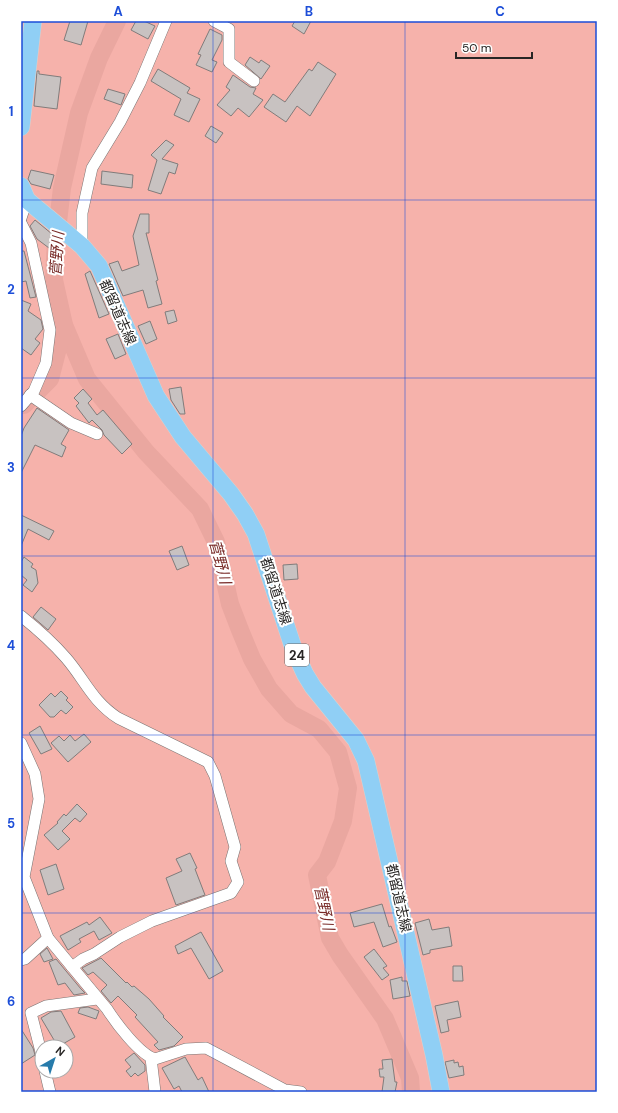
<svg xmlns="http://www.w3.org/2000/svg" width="618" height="1113" font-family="'DM Sans','Noto Sans JP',sans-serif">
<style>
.forest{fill:#f6b2ab;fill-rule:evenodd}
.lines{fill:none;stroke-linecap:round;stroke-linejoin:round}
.river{stroke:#eaa7a0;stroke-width:18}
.building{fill:#c8c2c1;stroke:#817c7b}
.street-casing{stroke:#7a7473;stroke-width:12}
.primary-casing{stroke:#d4d4d3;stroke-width:18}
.street{stroke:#fff;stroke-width:11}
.primary{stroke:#90cff5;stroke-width:17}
.grid{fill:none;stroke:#1d4ed8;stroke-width:1;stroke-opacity:0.55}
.labels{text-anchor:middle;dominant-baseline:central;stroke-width:4;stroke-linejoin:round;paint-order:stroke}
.shield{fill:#fff;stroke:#686766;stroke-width:1}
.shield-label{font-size:13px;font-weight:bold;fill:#282625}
.street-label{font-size:14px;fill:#282625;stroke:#fff}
.water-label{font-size:15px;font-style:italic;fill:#782a27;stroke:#fff}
.neatline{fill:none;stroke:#1d4ed8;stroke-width:1.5}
.grid-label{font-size:13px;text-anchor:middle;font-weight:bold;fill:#1d4ed8}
</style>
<rect width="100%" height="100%" fill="#fef8f7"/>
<path class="forest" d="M21,21H597V1092H21ZM42,1047H66V1071H42Z"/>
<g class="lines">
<g class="river">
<path d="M117,21L99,58L79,113L62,188L56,239L54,280L64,325L87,379L146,452L200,509L216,542L230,604L240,630L252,659L269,689L291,714L319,729L338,752L348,788L343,821L327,862L317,875L330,938L340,955L385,1019L410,1078L411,1092"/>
<path d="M24,405L50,379L64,325"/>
</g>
</g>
<g class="building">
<path d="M70,21H88L81,45L64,40Z"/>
<path d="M136,21H144L155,26L148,39L131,30Z"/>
<path d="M295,21H311L304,34L292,26Z"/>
<path d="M210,29L222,35V40L212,60L217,62L212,72L196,65L201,55L198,54Z"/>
<path d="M250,57L259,63L261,60L270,66L261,79L245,65Z"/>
<path d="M318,62L336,74L310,116L297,106L286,122L264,107L273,94L285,102L309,69L312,71Z"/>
<path d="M158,69L190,88L187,93L200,99L189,122L174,115L181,99L151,81Z"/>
<path d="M37,71H39V74L61,77L57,109L34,106Z"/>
<path d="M233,75L250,87L256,88L253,94L263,100L249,117L238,108L231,116L217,105L230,90L226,87Z"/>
<path d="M108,89L125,94L121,105L104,99Z"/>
<path d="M211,126L223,133L216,143L205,136Z"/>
<path d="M166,140L174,145L162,159L178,164L175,174L169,172L161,194L148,190L157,160L151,155Z"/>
<path d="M31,170L54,175L50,189L31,184L28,179Z"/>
<path d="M102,171L133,175L132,188L101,184Z"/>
<path d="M140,214H149V233H146L158,280L156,281L162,304L148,308L143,290L123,296L109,264L118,261L122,271L139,265L133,236Z"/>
<path d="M35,220L52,234L49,248L37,239L30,226Z"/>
<path d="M21,251H24L36,297L30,298L26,281L21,282Z"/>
<path d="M90,271L109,314L99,318L85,274Z"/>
<path d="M21,300L31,304L28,311L41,320L43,329L35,339L40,343L31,355L21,348Z"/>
<path d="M174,310L177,321L168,324L165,312Z"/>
<path d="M150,321L157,339L146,344L138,326Z"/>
<path d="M118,334L126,354L115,359L106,339Z"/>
<path d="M181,387L185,414H180L171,400L169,389Z"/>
<path d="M83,389L92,399L88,403L97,415L103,410L132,444L122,454L104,435L102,430L92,420L89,423L76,406L79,403L74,398Z"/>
<path d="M37,408L69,430L61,444L66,447L62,457L35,445L21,473V436L24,428Z"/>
<path d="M21,515L54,531L49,540L28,529L21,546Z"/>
<path d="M182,546L189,565L177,570L169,551Z"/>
<path d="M24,557L33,564L31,567L36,570L38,583L32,592L23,585L27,580L21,575V562Z"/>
<path d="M297,564L298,579L284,580L283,565Z"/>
<path d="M41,607L56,619L48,630L33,617Z"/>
<path d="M61,691L68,698L66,700L73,707L66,714L61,710L54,717H50L39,705L51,693L55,697Z"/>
<path d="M40,726L52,749L41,754L29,733Z"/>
<path d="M84,734L91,742L68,762L51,743L59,736L64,741L70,735L75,741Z"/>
<path d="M77,804L87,814L80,822L75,818L62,831L70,839L58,850L44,835L58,823L57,822L64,814L66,816Z"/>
<path d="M190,853L197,868L195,869L205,895L176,905L166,878L182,871L176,859Z"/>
<path d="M56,864L64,889L48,895L40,870Z"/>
<path d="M382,904L389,927L391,926L397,942L383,947L374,922L354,927L350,913Z"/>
<path d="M100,917L112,933L99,940L94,931L79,939L81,942L68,950L60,936L87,922L89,925Z"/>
<path d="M429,919L432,930L449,927L452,946L430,950V953L423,955L415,923Z"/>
<path d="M201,932L223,971L209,979L191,948L178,954L175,946Z"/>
<path d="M47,948L53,959L44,962L40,954Z"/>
<path d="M374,949L387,966L383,968L389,975L382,980L364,957Z"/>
<path d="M101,958L126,983L127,982L132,987L134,986L149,999L164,1016L163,1017L183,1037L174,1046L159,1050L154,1045L158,1042L135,1017L137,1015L118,996L111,1003L101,991L107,985L93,972L88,975L82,968Z"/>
<path d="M56,959L81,989L85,993L74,995L65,983L58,985L49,962Z"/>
<path d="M453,966H462L463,981H453Z"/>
<path d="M402,977V981H407L410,996L393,999L390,980Z"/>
<path d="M458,1001L461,1017L447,1020L449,1031L441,1033L435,1006Z"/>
<path d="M88,1007L99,1011L96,1019L78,1013L80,1008Z"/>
<path d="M61,1011L75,1037L61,1045H57L41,1018L51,1012Z"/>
<path d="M21,1029L33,1048L35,1055L21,1064Z"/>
<path d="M134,1053L145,1065V1071L138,1076L135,1073L131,1077L126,1071L131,1067L125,1060Z"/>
<path d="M185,1057L198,1080L202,1077L209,1092H182L179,1086L174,1089L162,1068Z"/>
<path d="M392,1059L395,1082H397L395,1092H382L384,1077H380L379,1069H383L382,1060Z"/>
<path d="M454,1060V1063L458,1062L459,1067L463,1066L464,1075L449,1078L445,1062Z"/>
</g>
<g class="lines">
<defs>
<g id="street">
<path d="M214,21L229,29V62L254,81"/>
<path d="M21,218L27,200"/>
<path d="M21,223L31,243L50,330L46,363L34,391L21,406"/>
<path d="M82,246V213L92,168L120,122L140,83L166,21"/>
<path d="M30,395L71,423L97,434"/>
<path d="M21,616C36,628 53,643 66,658C85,680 92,701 118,718L208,762L215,776L235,847L231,861L238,882L231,893L152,921L120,937L94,954L83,959L72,967"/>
<path d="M21,743L35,774L39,799L24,877L48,938L107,1009C116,1023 139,1054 155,1059L186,1049L206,1048L285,1090L301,1092"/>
<path d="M21,960L25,959L48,938"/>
<path d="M42,1056L31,1013L46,1006L97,999"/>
<path d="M151,1058L155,1092"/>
<path d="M45,1071L50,1092"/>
</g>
<g id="primary">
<path d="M21,127L33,21"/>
<path d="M21,186L27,200L82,246L99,266L156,396L183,437L231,494L245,514L256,534L294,650L305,674L313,687L356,740L366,761L434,1055L441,1092"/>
</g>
</defs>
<use href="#street" class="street-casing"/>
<use href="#primary" class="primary-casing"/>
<use href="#street" class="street"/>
<use href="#primary" class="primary"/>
</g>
<path class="grid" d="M213,21V1092M405,21V1092M21,200H597M21,378H597M21,556H597M21,735H597M21,913H597"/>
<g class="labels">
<rect class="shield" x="285" y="644" width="24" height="22" rx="3"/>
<g class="shield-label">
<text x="297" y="655">24</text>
</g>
<g class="street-label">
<text transform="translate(118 312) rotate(66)">都留道志線</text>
<text transform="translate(276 591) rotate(72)">都留道志線</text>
<text transform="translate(399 898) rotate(77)">都留道志線</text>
</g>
<g class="water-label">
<text transform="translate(57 254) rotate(-86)">菅野川</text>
<text transform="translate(220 562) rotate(75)">菅野川</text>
<text transform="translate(324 908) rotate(78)">菅野川</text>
</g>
</g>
<rect width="618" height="1113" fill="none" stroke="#ffffff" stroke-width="44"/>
<g transform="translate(54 1059) rotate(39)"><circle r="19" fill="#ffffff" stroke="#a9a8a8"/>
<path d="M0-3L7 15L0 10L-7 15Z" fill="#277bab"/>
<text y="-6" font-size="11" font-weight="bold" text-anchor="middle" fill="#282625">N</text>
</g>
<path d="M456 52v6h76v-6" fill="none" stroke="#282625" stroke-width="2"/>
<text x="462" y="52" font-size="12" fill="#282625" stroke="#ffffff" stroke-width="3" paint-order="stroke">50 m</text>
<rect x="22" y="22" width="574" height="1069" class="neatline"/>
<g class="grid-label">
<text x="118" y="16">A</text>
<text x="309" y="16">B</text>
<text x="500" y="16">C</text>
<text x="11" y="116">1</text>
<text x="11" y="294">2</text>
<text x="11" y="472">3</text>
<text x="11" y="650">4</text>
<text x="11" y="828">5</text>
<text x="11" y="1006">6</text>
</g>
</svg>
